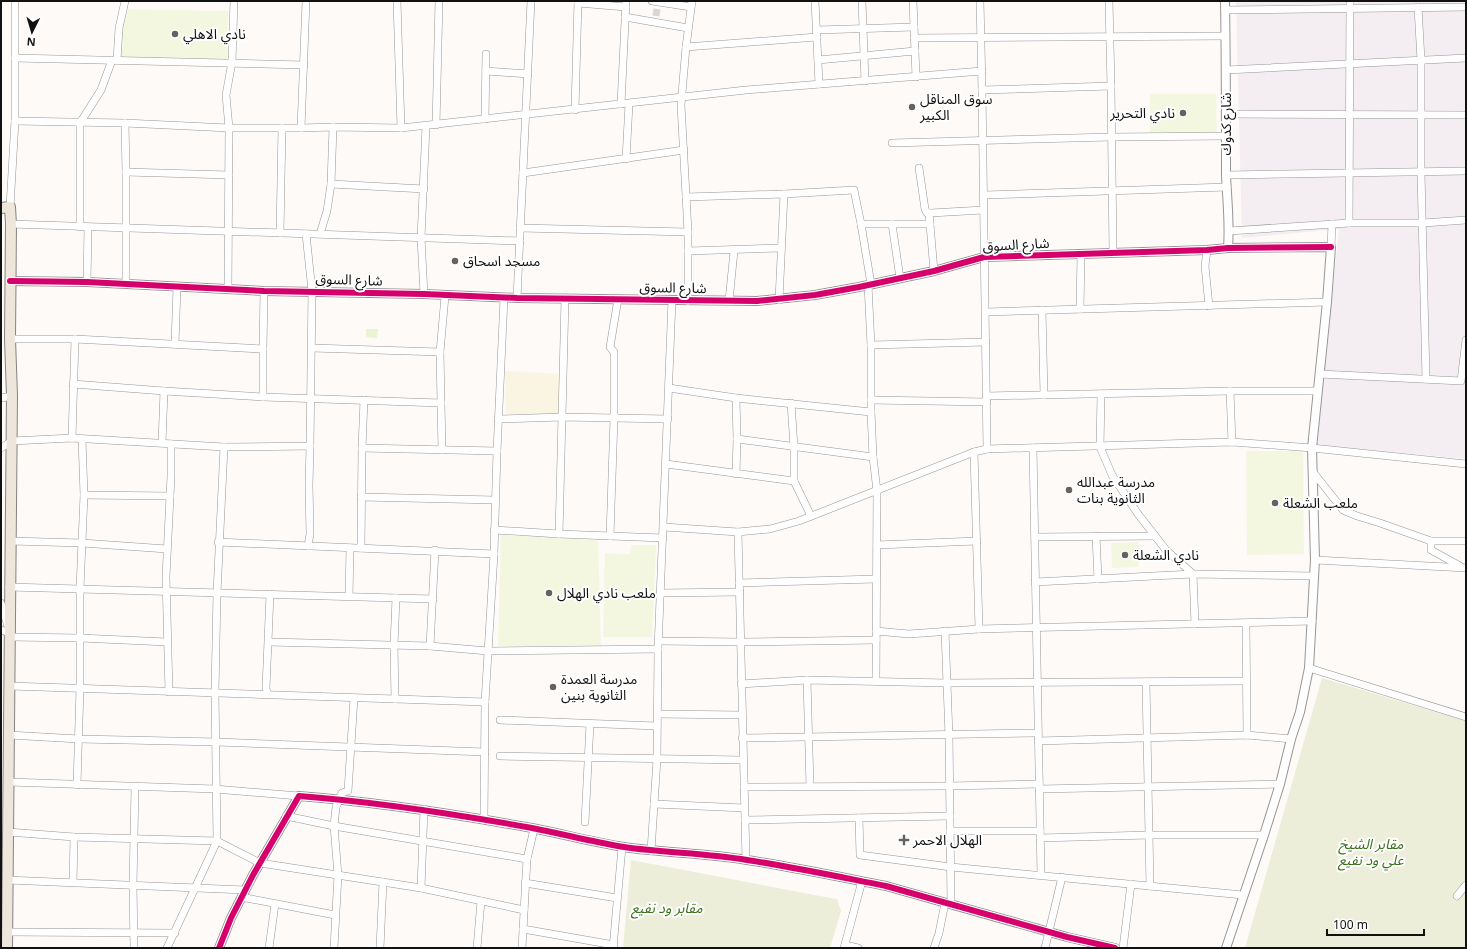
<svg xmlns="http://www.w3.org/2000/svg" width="1467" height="949" font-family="Georgia,'Noto Sans Arabic',serif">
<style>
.industrial{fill:#f4eef3}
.farmland{fill:#faf4e3}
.green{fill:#ebf3d5}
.cemetery{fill:#eceeda}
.pitch{fill:#f4f7e0}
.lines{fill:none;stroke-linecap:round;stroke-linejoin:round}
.minor-tunnel{stroke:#dad7d4;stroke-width:7;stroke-dasharray:7 3.5;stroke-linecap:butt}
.minor-casing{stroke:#979695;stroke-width:8}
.tertiary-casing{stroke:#979695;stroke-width:10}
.primary-casing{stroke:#858382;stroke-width:12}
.minor{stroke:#fffefe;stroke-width:7}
.tertiary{stroke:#fffefe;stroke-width:8}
.primary{stroke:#eee6da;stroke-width:10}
.cycleway-casing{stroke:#fff;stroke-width:8}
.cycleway{stroke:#d6006c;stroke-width:6}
.poi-dot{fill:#646362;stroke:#fff;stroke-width:1.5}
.labels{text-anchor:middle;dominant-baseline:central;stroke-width:4;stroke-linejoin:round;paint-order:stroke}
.poi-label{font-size:14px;fill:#111;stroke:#fff;text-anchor:start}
.street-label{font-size:14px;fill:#111;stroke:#fff}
.park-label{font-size:14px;font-style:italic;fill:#396f1b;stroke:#fff}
</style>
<rect width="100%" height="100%" fill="#fdfaf7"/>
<path class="industrial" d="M1236,1H1466V459L1317,445L1339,229L1242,238Z"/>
<path class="farmland" d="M505,371L560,374L559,414H506Z"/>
<path class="green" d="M366,329H378L377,338L366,337Z"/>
<g class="cemetery">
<path d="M1322,678L1466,721V948H1245Z"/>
<path d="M631,860L825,897L837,899L841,911L830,948H623Z"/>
</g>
<g class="pitch">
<path d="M125,9L228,11L227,61L120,57Z"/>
<path d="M1150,94H1216L1217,133H1150Z"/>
<path d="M1246,451H1303L1304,554L1247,555Z"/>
<path d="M501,535L598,540L601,646H498Z"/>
<path d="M1138,542L1139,567L1112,568L1111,543Z"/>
<path d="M631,545H656L652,637H603L605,553L630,554Z"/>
</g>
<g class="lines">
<path class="minor-tunnel" d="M656,16L657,9"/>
<defs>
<g id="minor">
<path d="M397,1L401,128"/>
<path d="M652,1L691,7"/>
<path d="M815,1L819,84"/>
<path d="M862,1L865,81"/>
<path d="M913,1L916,77"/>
<path d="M980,1L982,90L987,449"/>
<path d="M1109,1L1111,86L1113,253"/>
<path d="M578,3L626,7"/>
<path d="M1418,7L1421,60V173L1426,379"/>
<path d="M1225,10L1466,7"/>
<path d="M625,17L688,28"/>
<path d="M817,30L914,27"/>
<path d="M914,38L1225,36"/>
<path d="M686,47L817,37"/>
<path d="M15,58L304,65"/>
<path d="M117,60L119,28L125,1"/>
<path d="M818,60L915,51"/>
<path d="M1226,70L1466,58"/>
<path d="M486,71L528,74"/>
<path d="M982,90L1111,86"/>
<path d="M621,104L626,1"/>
<path d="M575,110L578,1"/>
<path d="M1227,114L1466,115"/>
<path d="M485,119L486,54"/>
<path d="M15,121L125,123L229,128H301L333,127L401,128L746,90L982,71"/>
<path d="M125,123L126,172V284"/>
<path d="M436,125L439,1"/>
<path d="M301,128L306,1"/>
<path d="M892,143L1111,137L1227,136"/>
<path d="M626,159L629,104"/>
<path d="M919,168L925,209L927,213H931L983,210"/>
<path d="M126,172L229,175"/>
<path d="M523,173L684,150"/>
<path d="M1226,175L1466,171"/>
<path d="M331,184L424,189"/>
<path d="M784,194L854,190L861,224L871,284"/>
<path d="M984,195L1227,187"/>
<path d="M686,197L784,194L779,300"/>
<path d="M10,207L15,121V1"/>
<path d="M929,213L934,271"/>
<path d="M1349,223L1350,1"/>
<path d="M11,224L520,241"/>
<path d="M861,224H930"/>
<path d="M892,224L900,278"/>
<path d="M80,227V123L101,90L112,60"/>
<path d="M520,228L688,232"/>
<path d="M1229,231L1349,223H1423L1466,220"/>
<path d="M280,233L282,128"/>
<path d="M320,234L327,211L331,184L333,127"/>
<path d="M1331,247L1332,224"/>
<path d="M1207,250L1205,266L1209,306"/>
<path d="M688,251L781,248"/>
<path d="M87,282L88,227"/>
<path d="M868,285L871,345V412L873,457L877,491L876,681"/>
<path d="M228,289L229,128L226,95L232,62L234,1"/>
<path d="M424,294L421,238L426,126"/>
<path d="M517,298L531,1"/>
<path d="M688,301V232L681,105L686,47L692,1"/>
<path d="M729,301L734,251"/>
<path d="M1080,309L1081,254"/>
<path d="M1042,310L1044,395"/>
<path d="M986,312L1327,302"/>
<path d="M10,339H75L263,349L264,291"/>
<path d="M175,344L177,287"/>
<path d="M871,345L986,342"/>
<path d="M312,348L440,352"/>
<path d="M1320,374L1461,381L1466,340"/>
<path d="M73,384L164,391L263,397L441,403L440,352L445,296"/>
<path d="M669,388L736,398L871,412"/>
<path d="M1230,391L1232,442"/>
<path d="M1101,394L1100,447L1112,475L1138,514L1166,550L1193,574L1195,624"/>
<path d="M987,396L1230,391H1317"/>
<path d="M263,397V349"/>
<path d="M1,398L12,396"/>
<path d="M736,398L737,439L736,474"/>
<path d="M871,400L987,402"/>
<path d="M441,403L442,450"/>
<path d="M791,403L794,447V481L811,516"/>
<path d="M498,419L563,417L668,419"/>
<path d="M72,438L75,339"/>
<path d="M737,439L873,457"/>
<path d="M162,443L164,391"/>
<path d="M1,448L12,441L72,438L224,447L310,446L312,291L306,234"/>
<path d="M362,448L497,451"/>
<path d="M1033,448L1041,875"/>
<path d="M974,452L979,629"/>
<path d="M666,464L794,481"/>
<path d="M1313,472L1343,510L1357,516L1380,523L1431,541H1466"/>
<path d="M84,495L170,496"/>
<path d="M361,497L495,500"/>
<path d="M664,527L738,532L770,529L799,521L974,452L987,449L1232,442L1312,448L1466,464"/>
<path d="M494,530L559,534L663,538"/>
<path d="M738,532L746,860"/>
<path d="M559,534L565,299"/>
<path d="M610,536L614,418V352L610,347L618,299"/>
<path d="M1096,536L1098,579"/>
<path d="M1035,537L1155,536"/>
<path d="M11,541L82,543L167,549"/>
<path d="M1431,541V550L1460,566"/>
<path d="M218,542L494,554"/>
<path d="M877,545L977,541"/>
<path d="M308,546L310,534L309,485L310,446"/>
<path d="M361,548L362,448L364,400"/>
<path d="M1315,560L1466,568"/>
<path d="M1035,582L1193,574L1314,576"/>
<path d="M739,583L876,579"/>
<path d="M9,587L433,599"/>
<path d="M661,593L740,592"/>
<path d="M349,596L350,548"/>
<path d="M1,603L10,633L1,630"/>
<path d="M1246,623L1247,735"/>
<path d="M876,631L909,634L979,629L1312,621"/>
<path d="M945,631L949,736L951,905"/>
<path d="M10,637L80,638L167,642"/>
<path d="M659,641L741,642L876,640"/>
<path d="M269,642L430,646L488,651L658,649"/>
<path d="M430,646L435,550"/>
<path d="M1309,668L1466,717"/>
<path d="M807,680L810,786"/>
<path d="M1146,682L1150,886"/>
<path d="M741,684L807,680L947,683L1246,681"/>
<path d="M10,686L485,702"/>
<path d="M169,692L166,577L171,476V444"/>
<path d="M267,694L266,688L270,594"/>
<path d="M395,699L394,645L396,598"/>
<path d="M658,714L742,715"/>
<path d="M500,720L657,726"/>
<path d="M9,735L79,739L217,742L485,752"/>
<path d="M742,738L1037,733"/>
<path d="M1038,741L1247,735L1291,739"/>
<path d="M500,756L743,760"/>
<path d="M9,782L215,789L299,796"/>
<path d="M77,785L80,689V589L84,495L82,439"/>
<path d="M744,787L949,786L1039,784"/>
<path d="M1039,789L1280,784"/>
<path d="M654,804L744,808"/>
<path d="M286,816L334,826L527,859"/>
<path d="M859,818L860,855L951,867L1243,895"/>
<path d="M484,820L485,702L494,554L497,451L504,298"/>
<path d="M745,820L950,816"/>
<path d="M585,822L590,724"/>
<path d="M950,831H1040"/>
<path d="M8,832L74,837L217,841L260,863L421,888L524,910"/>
<path d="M1040,838L1149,835H1264"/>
<path d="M651,851L657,759L658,649L672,300"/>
<path d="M7,880L245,890"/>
<path d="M73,882L74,837"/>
<path d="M525,883L617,898"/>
<path d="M421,888L424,809"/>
<path d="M1457,896L1466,885"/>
<path d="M241,897L335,915"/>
<path d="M523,929L614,945"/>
<path d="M7,932L175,933"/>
<path d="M845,945L858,948"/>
<path d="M134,948L133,885L135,787"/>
<path d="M167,948L217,841L215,692L217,593L224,447"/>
<path d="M269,948L275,904"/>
<path d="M334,948L338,875L334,826L336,807L342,793L348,791L354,698"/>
<path d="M380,948L383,882"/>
<path d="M477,948L481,901"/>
<path d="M522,948L527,859L534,829"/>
<path d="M613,948L622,847"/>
<path d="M844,948L862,881"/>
<path d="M934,948L939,933L945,903"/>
<path d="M1045,948L1062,877"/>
<path d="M1123,948L1131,884"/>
</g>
<g id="tertiary">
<path d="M1225,1C1226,59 1226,117 1226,175C1227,199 1230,223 1228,248"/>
<path d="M10,281L87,282L264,291L424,294L517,298L757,301L815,295L859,287L934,271L984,257L1207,250L1228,248L1331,247L1327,302L1312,448L1315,560L1309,668L1300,712L1291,739L1280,784L1264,835L1226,948"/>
<path d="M219,948L231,918L253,875L299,796C377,802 455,814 532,828C563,834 593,842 624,847C664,853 706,853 747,860C793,867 840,877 886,886L1067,937L1115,948"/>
</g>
<path id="primary" d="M1,208L10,207L11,224L10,339L12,396L7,948"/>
</defs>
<use href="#minor" class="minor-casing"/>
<use href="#tertiary" class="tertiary-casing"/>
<use href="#primary" class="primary-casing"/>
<use href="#minor" class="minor"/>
<use href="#tertiary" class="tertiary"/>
<use href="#primary" class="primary"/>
<defs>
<g id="cycleway">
<path d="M10,281L87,282L264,291L424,294L517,298L757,301L815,295L859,287L934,271L984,257L1207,250L1228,248L1331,247"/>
<path d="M219,948L231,918L253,875L299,796C377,802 455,814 532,828C563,834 593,842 624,847C664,853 706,853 747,860C793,867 840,877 886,886L1067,937L1115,948"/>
</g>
</defs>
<use href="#cycleway" class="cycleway-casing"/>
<use href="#cycleway" class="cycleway"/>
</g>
<g class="poi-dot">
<circle cx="175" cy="34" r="4"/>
<circle cx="912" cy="107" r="4"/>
<circle cx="1183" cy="113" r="4"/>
<circle cx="455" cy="261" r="4"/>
<circle cx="1069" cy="490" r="4"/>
<circle cx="1275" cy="503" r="4"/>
<circle cx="1125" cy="555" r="4"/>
<circle cx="549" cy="593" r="4"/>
<circle cx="553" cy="687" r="4"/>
<path d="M902 834h4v4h4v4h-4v4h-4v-4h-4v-4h4z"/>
</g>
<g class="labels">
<g class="poi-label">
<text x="183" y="34">نادي الاهلي</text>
<text x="920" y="99">سوق المناقل<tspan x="920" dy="16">الكبير</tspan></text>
<text x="1175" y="113" text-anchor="end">نادي التحرير</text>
<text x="463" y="261">مسجد اسحاق</text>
<text x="1077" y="482">مدرسة عبدالله<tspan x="1077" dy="16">الثانوية بنات</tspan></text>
<text x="1283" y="503">ملعب الشعلة</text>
<text x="1133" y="555">نادي الشعلة</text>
<text x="557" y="593">ملعب نادي الهلال</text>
<text x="561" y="679">مدرسة العمدة<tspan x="561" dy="16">الثانوية بنين</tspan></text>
<text x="913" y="840">الهلال الاحمر</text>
</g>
<g class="street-label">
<text transform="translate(1226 124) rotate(-90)">شارع كدوك</text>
<text transform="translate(1016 245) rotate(-3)">شارع السوق</text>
<text transform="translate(349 280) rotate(2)">شارع السوق</text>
<text transform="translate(673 288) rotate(1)">شارع السوق</text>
</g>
<g class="park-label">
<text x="1371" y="844">مقابر الشيخ<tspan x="1371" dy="16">علي ود نفيع</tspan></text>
<text x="667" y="908">مقابر ود نفيع</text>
</g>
</g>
<rect width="1467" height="949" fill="none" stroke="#111111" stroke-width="4"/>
<g transform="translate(32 32) rotate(185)" stroke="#ffffff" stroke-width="3" paint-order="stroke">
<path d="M0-3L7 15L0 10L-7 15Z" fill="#111111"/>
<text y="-6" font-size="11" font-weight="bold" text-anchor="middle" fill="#111111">N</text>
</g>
<path d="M1327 929v6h97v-6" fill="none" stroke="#111111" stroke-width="2"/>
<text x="1333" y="929" font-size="12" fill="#111111" stroke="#ffffff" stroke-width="3" paint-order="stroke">100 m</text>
</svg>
